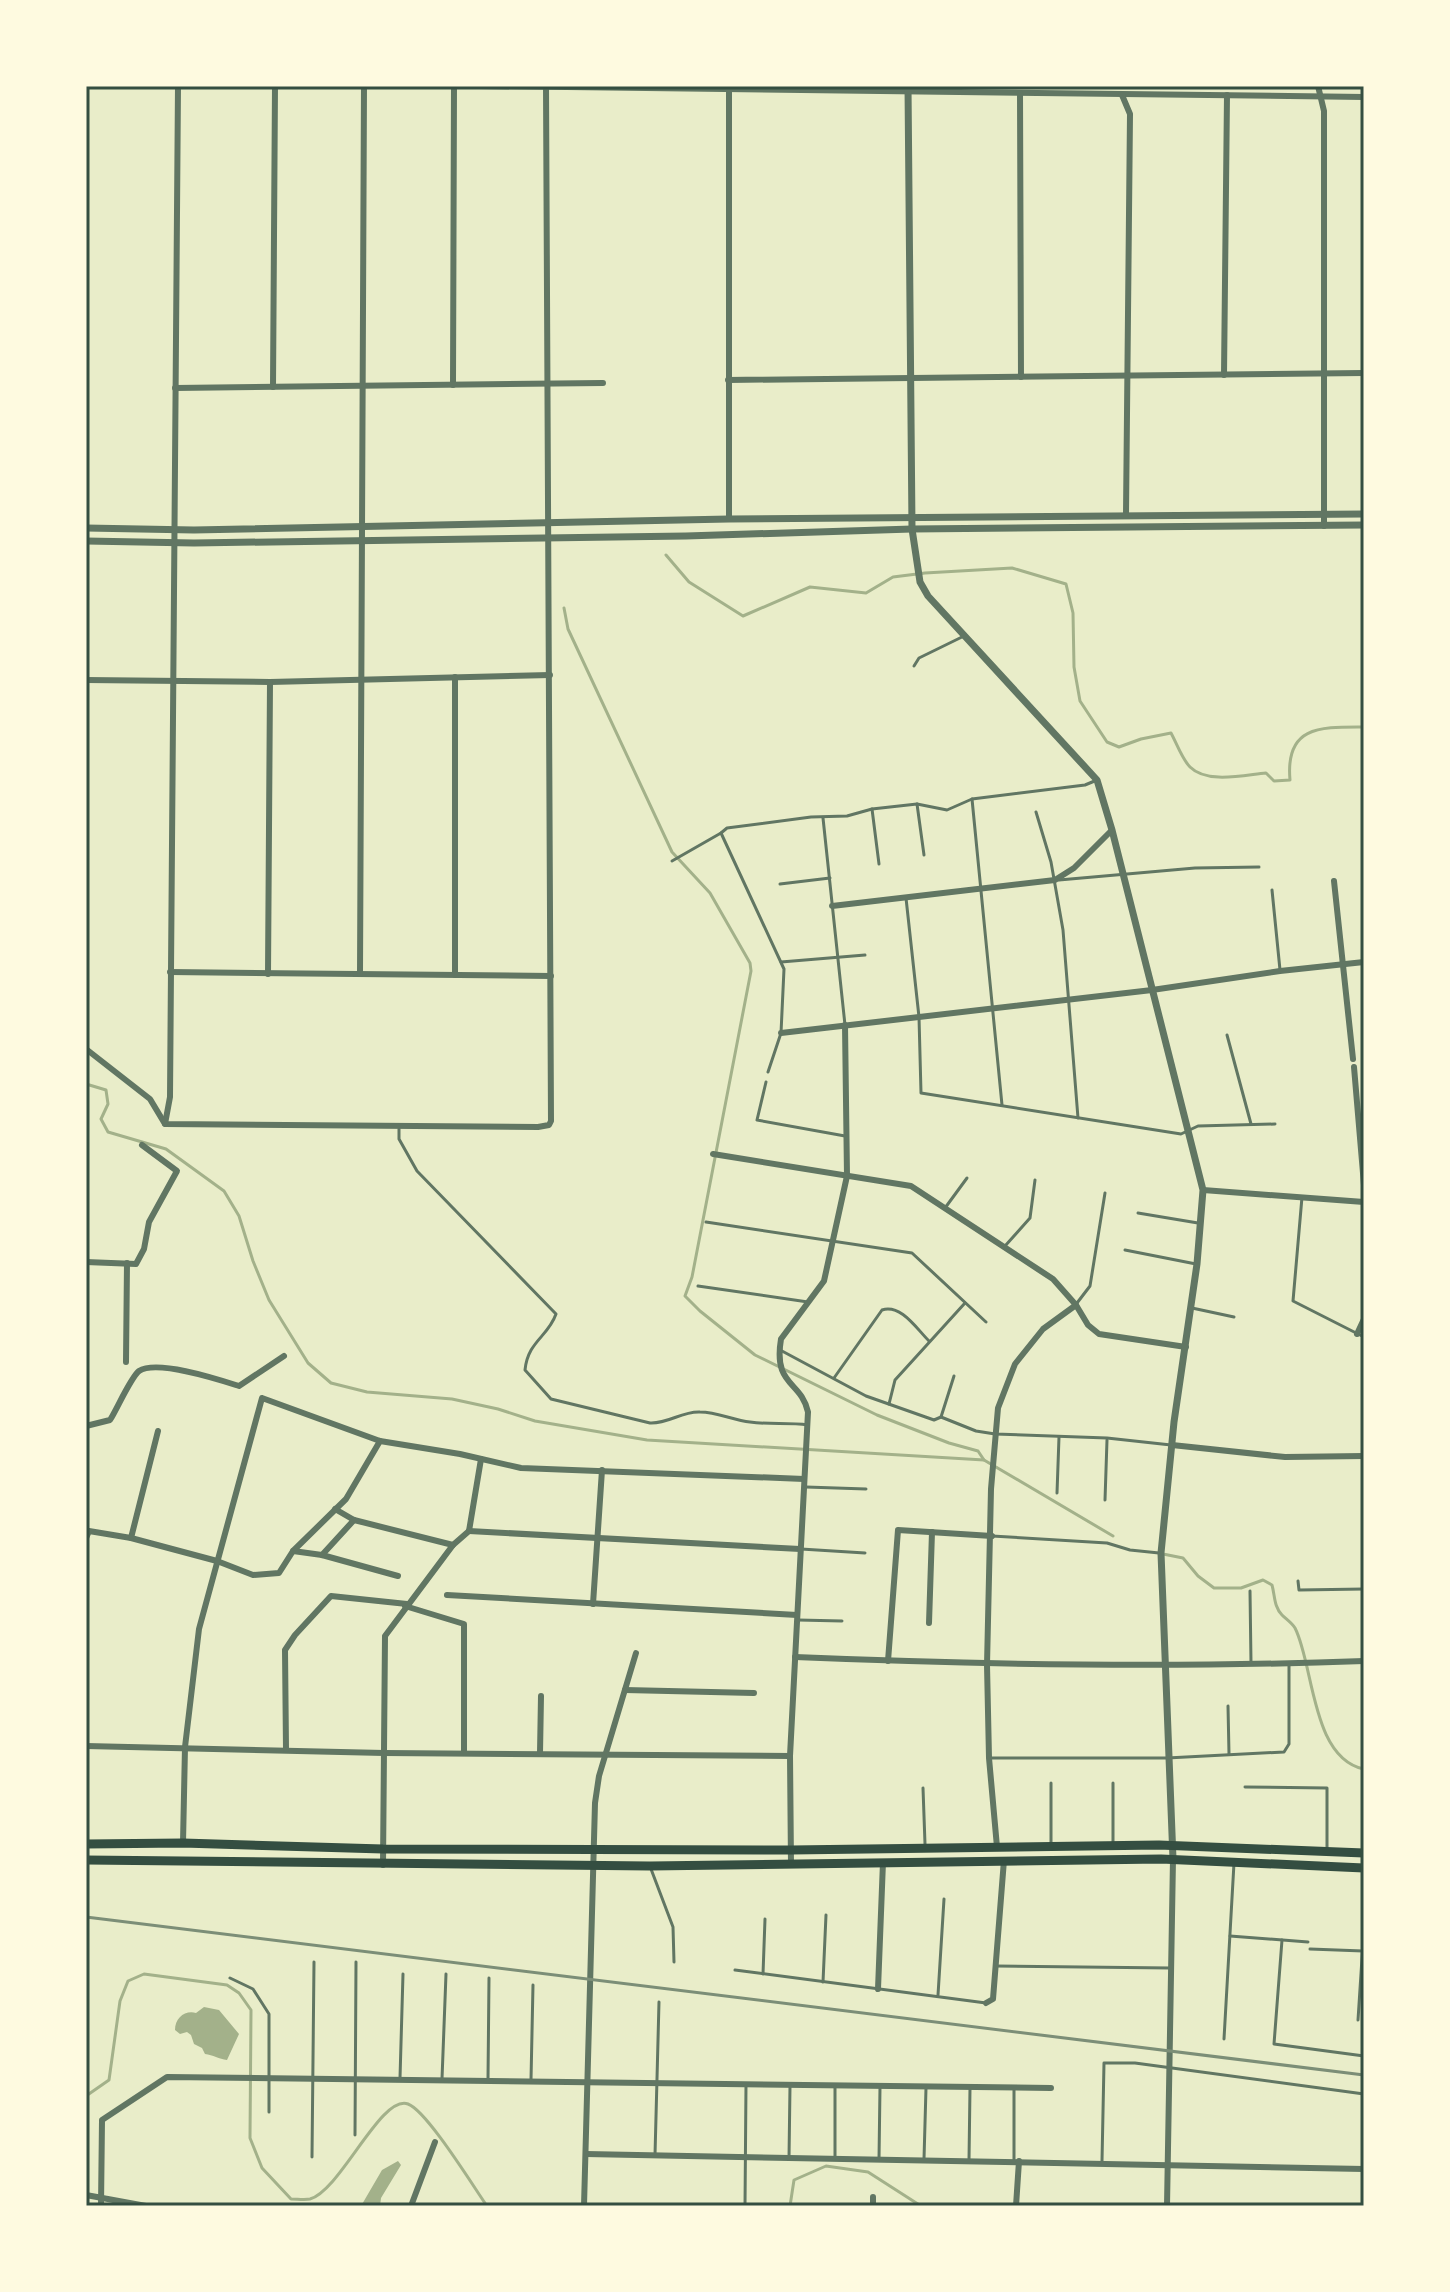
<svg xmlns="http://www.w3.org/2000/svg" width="1450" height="2292" font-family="'Golos Text',sans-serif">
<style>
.water{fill:#a3b18a}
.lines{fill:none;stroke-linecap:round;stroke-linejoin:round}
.stream{stroke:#a3b18a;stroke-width:3}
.service{stroke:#617663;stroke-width:3}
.minor{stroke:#617663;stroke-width:6}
.tertiary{stroke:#617663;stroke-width:7}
.primary{stroke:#344e41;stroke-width:9}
.rail{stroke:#7c8e77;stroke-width:3}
.neatline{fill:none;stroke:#344e41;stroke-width:3}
</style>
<rect width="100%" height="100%" fill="#e9edc9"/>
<g class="water">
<path d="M204,2007L219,2010L239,2034L227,2060C219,2059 213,2055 205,2054L202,2048L194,2044L191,2035L187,2032L180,2034L175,2030C175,2018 185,2010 196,2013Z"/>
<path d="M398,2161L401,2165L381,2198L380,2206H361L382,2170Z"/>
</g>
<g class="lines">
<g class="stream">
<path d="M666,555L689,582L743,616L810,587L866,593L893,577L925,573L1012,568L1066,584L1073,613L1074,667L1080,701L1107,742L1119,747L1141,739L1171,733C1177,744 1182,759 1190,767C1207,784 1244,775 1266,773L1274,781L1290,780C1285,725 1321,727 1364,727"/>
<path d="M564,608L568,629L672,852L710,893L750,963L751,971L692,1277L685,1296L700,1311L755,1355L877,1415L949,1443L978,1451L984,1460"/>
<path d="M86,1084L106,1090L108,1104L101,1119L108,1132L166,1149L224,1191L239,1216L253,1261L269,1300L308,1363L331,1383L367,1392L452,1399L498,1409L535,1421L647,1440L984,1460L1113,1536"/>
<path d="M1163,1554L1183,1558L1198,1576L1214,1588H1241L1263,1580L1272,1585C1275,1596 1274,1607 1282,1615C1286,1619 1292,1623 1295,1628C1314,1665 1311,1758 1364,1769"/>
<path d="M86,2096L109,2080L120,2001L128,1981L144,1974L227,1985L239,1993L251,2010L250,2138L262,2168L291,2199C297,2199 305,2200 310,2199C341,2190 381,2094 408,2104C427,2111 473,2186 487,2206"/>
<path d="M790,2206L794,2180L826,2166L868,2172L921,2206"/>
</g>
<g class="service">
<path d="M914,666L919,658L964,636"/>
<path d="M972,799L1002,1105"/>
<path d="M917,804L924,855"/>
<path d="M872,809L879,864"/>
<path d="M1036,812L1051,862L1063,930L1078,1118"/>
<path d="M823,818L845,1025"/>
<path d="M672,861L721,833"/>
<path d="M1059,880L1195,868L1259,867"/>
<path d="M780,884L830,878"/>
<path d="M1272,890L1280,970"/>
<path d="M906,898L919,1017L921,1093L1181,1134L1198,1126L1275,1124"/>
<path d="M781,962L865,955"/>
<path d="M1227,1035L1251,1124"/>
<path d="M768,1072L781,1033L784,969L721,833L727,828L811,817L847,816L872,809L917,804L947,810L972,799L1085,785L1097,780"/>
<path d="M766,1082L757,1120L845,1136"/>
<path d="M399,1129V1139L417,1171L556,1314C548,1337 528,1341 525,1370L551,1399L650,1423C668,1424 682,1411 700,1412C717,1412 733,1420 750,1422C770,1425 788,1422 808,1425"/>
<path d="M1302,1197L1293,1301L1364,1337"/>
<path d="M945,1208L967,1178"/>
<path d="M1138,1213L1198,1223"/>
<path d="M706,1222L912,1253L986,1322"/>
<path d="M1005,1246L1030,1218L1035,1180"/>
<path d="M1125,1250L1196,1264"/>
<path d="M698,1286L808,1302"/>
<path d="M1077,1303L1090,1286L1105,1193"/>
<path d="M1192,1308L1234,1317"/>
<path d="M782,1351L866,1396L934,1420L941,1417L976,1431L995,1434L1107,1438L1171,1445"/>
<path d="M834,1378L882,1310C901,1304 916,1328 929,1341"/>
<path d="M889,1404L895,1380L965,1303"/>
<path d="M941,1417L954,1376"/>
<path d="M806,1487L866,1489"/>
<path d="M1057,1493L1059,1437"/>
<path d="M1105,1500L1107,1440"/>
<path d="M992,1536L1107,1543L1130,1550L1159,1553"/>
<path d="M801,1549L865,1553"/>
<path d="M1298,1581L1299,1590L1364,1589"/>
<path d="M1250,1591L1251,1663"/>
<path d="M798,1620L842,1621"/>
<path d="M1228,1706L1229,1754"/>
<path d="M989,1758H1167L1284,1752L1289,1744V1665"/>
<path d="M1113,1783V1843"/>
<path d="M1245,1787L1327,1788V1848"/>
<path d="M923,1788L925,1844"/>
<path d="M1051,1844V1783"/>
<path d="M651,1869L673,1927L674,1962"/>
<path d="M1230,1936L1308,1942"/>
<path d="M1282,1940L1274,2044L1364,2056"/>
<path d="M1310,1949L1363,1951"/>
<path d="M996,1966L1170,1968"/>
<path d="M735,1970L986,2003"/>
<path d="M763,1974L765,1919"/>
<path d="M230,1978L253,1989L269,2014V2112"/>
<path d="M823,1982L826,1915"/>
<path d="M938,1995L944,1899"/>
<path d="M1358,2020L1364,1927"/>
<path d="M1224,2039L1234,1863"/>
<path d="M400,2078L403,1974"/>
<path d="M442,2079L446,1974"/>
<path d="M488,2079L489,1978"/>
<path d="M531,2080L533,1985"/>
<path d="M1014,2088V2160"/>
<path d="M355,2135L356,1962"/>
<path d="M655,2155L659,2002"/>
<path d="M312,2157L314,1962"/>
<path d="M789,2158L790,2086"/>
<path d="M835,2158V2087"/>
<path d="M879,2159L880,2087"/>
<path d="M924,2159L926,2088"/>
<path d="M969,2160L970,2088"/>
<path d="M1102,2161L1104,2063H1135L1364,2094"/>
<path d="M745,2206L746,2084"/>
</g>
<g class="minor">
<path d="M478,86L1364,97"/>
<path d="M1318,86L1324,111V526"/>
<path d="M1020,93L1021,377"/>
<path d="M1122,95L1130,114L1126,514"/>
<path d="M1224,375L1227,95"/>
<path d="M728,380L1364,373"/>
<path d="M453,385L454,86"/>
<path d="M273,387L275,86"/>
<path d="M175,388L603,383"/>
<path d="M729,519V86"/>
<path d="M455,677V975"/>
<path d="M86,680L270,682L550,675"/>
<path d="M1334,881L1353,1059"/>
<path d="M832,906L1055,880L1074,868L1112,830"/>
<path d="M170,972L551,976"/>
<path d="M268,974L270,682"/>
<path d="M360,974L364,86"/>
<path d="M781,1033L1152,990L1280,971L1364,962"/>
<path d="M86,1049L150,1099L165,1124L538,1127L549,1125L551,1121L546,86"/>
<path d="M1354,1067L1364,1185"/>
<path d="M165,1124L170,1097L178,86"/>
<path d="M713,1154L911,1186L1053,1279L1076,1305L1088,1325L1099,1334L1186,1347"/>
<path d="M1203,1190L1364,1202"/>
<path d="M86,1262L136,1264L144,1249L149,1222L177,1171L142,1145"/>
<path d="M1357,1334L1364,1319"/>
<path d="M126,1362L127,1263"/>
<path d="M86,1426L110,1420C117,1409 131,1377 139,1371C157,1359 220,1380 239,1386L284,1356"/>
<path d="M1172,1445L1285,1457L1364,1456"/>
<path d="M335,1509L354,1520L453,1545"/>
<path d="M469,1531L800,1549"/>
<path d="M469,1531L481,1459"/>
<path d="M86,1538L89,1531L131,1538L217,1561L253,1575L279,1573L293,1551L346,1499L380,1441"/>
<path d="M131,1538L158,1431"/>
<path d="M293,1551L322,1555L398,1576"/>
<path d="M322,1555L354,1520"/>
<path d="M447,1595L797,1615"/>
<path d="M593,1604L602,1470"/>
<path d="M405,1606L464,1624V1753"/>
<path d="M929,1623L932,1532"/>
<path d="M795,1657C985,1665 1174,1668 1364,1661"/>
<path d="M888,1661L898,1530L992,1536"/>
<path d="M625,1690L754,1693"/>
<path d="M86,1746L384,1753L790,1756"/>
<path d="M286,1749L285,1650L295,1635L331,1596L407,1604"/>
<path d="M540,1753L541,1696"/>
<path d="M183,1843L185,1747L199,1629L262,1398L380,1441L460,1454L521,1468L804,1479"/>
<path d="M997,1847L989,1758L987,1665L991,1489L998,1408L1015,1364L1043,1329L1076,1305"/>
<path d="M383,1865L385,1636L453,1545L469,1531"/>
<path d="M791,1865L790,1756L808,1412C801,1380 773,1387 781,1339L824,1281L847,1176L845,1025"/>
<path d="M878,1989L883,1862"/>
<path d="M986,2003L993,1999L1004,1860"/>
<path d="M586,2154L1364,2169"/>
<path d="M86,2195L146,2206"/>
<path d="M101,2206L102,2120L167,2077L1051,2088"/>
<path d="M411,2206L435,2142"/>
<path d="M584,2206L595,1803L599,1776L636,1653"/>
<path d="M873,2206V2197"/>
<path d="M1016,2206L1019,2161"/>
<path d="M1167,2206L1173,1859"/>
</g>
<g class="tertiary">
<path d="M908,86L912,529L920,582L928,596L1097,780L1112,830L1203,1190L1197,1264L1174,1422L1161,1553L1173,1859"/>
<path d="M86,528L194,530L729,519L1364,514"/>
<path d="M86,541L194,543L686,536L912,529L1364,525"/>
</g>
<g class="primary">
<path d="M86,1844L183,1843L383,1849L791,1850L1159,1845L1364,1853"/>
<path d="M86,1860L650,1866L1161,1859L1364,1868"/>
</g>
<path class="rail" d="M86,1917L1364,2075"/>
</g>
<rect width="1450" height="2292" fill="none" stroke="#fefae0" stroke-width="176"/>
<rect x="88" y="88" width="1274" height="2116" class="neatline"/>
</svg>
